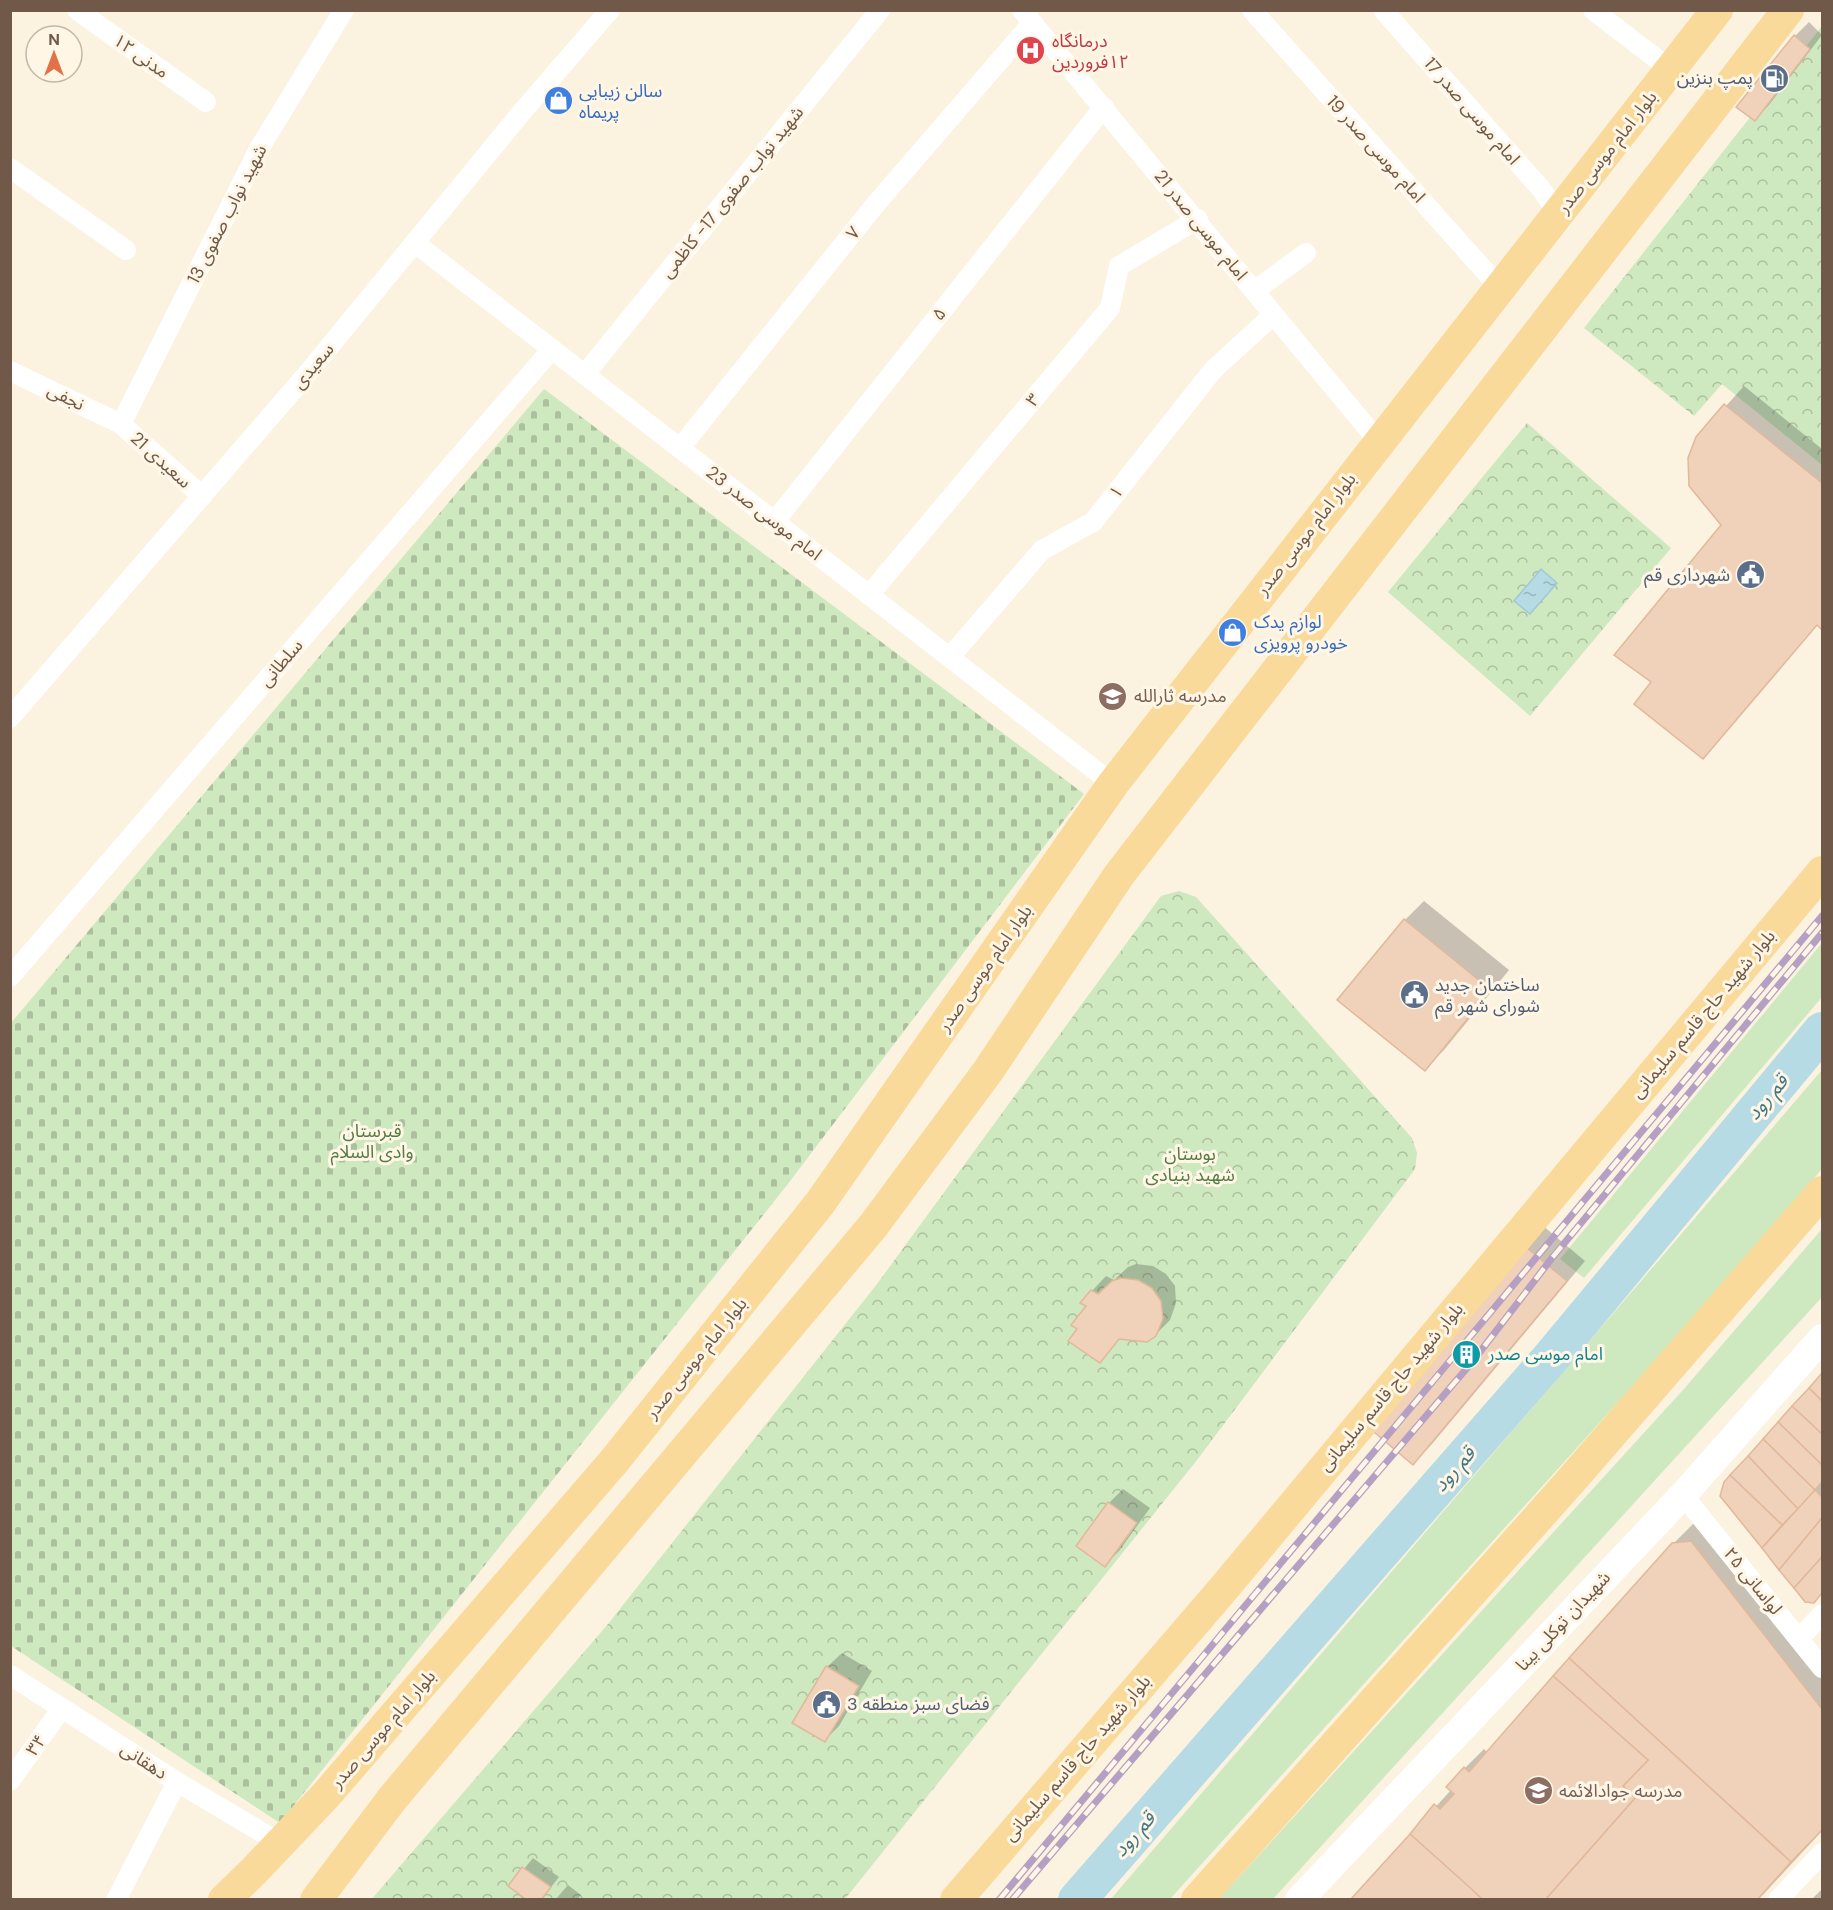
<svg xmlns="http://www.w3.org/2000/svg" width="1833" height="1910" font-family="'DM Sans','Noto Sans Arabic',sans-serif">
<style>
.grass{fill:#cee8c0}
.cemetery{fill:url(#cemetery-stones)}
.park{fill:url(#park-crowns)}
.water{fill:url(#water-ripples);stroke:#9dcad5;stroke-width:1.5}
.shadow{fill:#0003}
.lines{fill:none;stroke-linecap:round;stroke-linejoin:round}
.river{stroke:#b6dbe4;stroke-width:38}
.building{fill:#f0d1b9;stroke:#e2b89a;stroke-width:1.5}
.minor{stroke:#fff;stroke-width:20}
.secondary{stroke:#fff;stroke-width:28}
.primary{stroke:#f9da9a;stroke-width:32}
.rail-casing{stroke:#b5a0c3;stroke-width:7}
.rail{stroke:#fff6e6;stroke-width:4.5;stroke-dasharray:14;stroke-linecap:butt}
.labels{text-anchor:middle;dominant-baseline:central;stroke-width:6;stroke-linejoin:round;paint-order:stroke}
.health-label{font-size:18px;fill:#be3a42;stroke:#fff6e6;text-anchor:start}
.street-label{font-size:18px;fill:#715949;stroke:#fff6e6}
.service-label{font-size:18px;fill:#4e5e75;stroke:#fff6e6;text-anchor:end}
.shop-label{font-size:18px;fill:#366cbe;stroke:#fff6e6;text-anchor:start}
.education-label{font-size:18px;fill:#785e54;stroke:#fff6e6;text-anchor:start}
.park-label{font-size:18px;fill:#537c44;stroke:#fff6e6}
.culture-label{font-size:18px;fill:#0d838f;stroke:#fff6e6;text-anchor:start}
.water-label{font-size:20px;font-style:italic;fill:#437785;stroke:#fff6e6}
</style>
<defs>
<pattern id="cemetery-stones" width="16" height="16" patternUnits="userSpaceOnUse" patternTransform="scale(1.5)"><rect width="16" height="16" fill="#cee8c0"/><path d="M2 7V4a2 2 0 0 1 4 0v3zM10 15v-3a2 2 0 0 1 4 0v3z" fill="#acbf9e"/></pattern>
<pattern id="park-crowns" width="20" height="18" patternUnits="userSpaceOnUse" patternTransform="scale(1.5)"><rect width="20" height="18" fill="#cee8c0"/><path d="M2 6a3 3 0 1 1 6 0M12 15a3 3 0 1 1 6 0" fill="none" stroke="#acbf9e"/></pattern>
<pattern id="water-ripples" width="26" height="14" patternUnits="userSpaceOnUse" patternTransform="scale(1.5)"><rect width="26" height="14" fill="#b6dbe4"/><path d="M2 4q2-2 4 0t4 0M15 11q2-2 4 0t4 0" fill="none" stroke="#98b5bb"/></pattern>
</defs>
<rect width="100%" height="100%" fill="#fbf2e0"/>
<g class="grass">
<path d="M1822,943V997L1584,1278L1560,1259Z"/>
<path d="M1822,1070V1169L1638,1380L1170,1899L1110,1900Z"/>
<path d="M1822,1229V1297L1273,1899H1219L1683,1390Z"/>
</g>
<path class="cemetery" d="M544,389L1084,794L787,1185L280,1823L11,1646V1023Z"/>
<g class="park">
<path d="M1822,26V465L1722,384L1694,416L1584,328Z"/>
<path d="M1527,423L1671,548L1530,716L1388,592Z"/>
<path d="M1179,891L1196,897L1412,1138L1417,1153L1415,1169L1197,1460L845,1899L371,1900L608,1624L877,1284L1161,896Z"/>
</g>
<path class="water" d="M1541,569L1557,583L1530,614L1514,601Z"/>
<g class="shadow">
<path d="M1809,22L1822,35L1769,105L1755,119L1795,36Z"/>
<path d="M1744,386L1822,449V628L1818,624L1702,757L1653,681L1723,525L1697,438Z"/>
<path d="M1424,901L1509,970L1444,1050L1425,1069L1405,920Z"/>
<path d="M1542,1225L1585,1261L1432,1444L1413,1463L1523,1244Z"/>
<path d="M1136,1264L1153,1266L1166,1274L1175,1286L1176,1303L1170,1320L1155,1335L1121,1338L1099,1361L1080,1329L1092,1291L1106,1276L1114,1280L1128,1267Z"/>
<path d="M1822,1376V1592L1813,1601L1806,1600L1721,1496L1725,1483Z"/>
<path d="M1123,1489L1150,1508L1119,1551L1105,1565L1109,1503Z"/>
<path d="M1711,1523L1822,1666V1831L1758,1900H1351L1451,1790L1465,1768L1484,1749L1488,1753L1673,1544L1693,1524Z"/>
<path d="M842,1653L872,1671L839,1726L825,1740L827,1667Z"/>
<path d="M533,1858L559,1877L541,1900L510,1886Z"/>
<path d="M568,1885L581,1895L577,1900H555Z"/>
<path d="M1822,1889V1900H1811Z"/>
</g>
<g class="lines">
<path class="river" d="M1077,1900L1554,1354L1822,1031"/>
</g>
<g class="building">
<path d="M1794,35L1810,49L1755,121L1736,107Z"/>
<path d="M1724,404L1822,483V630L1817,625L1703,759L1634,704L1651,682L1614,655L1721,525L1689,486L1688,458L1696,437Z"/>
<path d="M1404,919L1491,990L1425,1071L1337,1000Z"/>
<path d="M1521,1243L1567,1281L1413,1465L1368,1427Z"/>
<path d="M1121,1278L1138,1280L1152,1288L1161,1301L1163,1319L1156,1336L1147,1342L1119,1339L1100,1363L1068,1341L1077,1329L1071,1325L1086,1306L1080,1303L1091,1290L1098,1294L1112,1281Z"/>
<path d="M1822,1373V1401L1809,1388Z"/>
<path d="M1809,1388L1822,1401V1434L1792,1406Z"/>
<path d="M1792,1406L1822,1434V1465L1778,1422Z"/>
<path d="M1778,1422L1822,1465V1482L1815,1490L1763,1439Z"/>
<path d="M1763,1439L1815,1490L1798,1509L1748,1456Z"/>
<path d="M1748,1456L1798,1509L1782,1525L1730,1475Z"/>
<path d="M1730,1475L1782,1525L1762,1548L1720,1496L1724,1482Z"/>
<path d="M1815,1490L1822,1497V1518L1779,1570L1762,1548Z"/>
<path d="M1108,1502L1137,1523L1105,1567L1076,1546Z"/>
<path d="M1822,1518V1557L1794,1588L1779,1570Z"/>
<path d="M1691,1541L1822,1709V1830L1791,1862L1569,1658L1672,1543Z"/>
<path d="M1822,1557V1593L1814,1603L1805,1602L1794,1588Z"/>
<path d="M1569,1658L1791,1862L1757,1900H1545L1635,1798L1623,1786L1648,1760L1553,1676Z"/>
<path d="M826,1666L859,1686L825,1742L792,1723Z"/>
<path d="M1553,1676L1648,1760L1623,1786L1635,1798L1545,1900H1483L1410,1834L1434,1804L1440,1809L1454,1794L1446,1787L1464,1767L1469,1772Z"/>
<path d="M1410,1834L1466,1884L1483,1900H1350Z"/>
<path d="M522,1867L551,1887L541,1900H527L508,1886Z"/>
</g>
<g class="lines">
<g class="minor">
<path d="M77,10L206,102"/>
<path d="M1022,10L1378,441"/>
<path d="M1252,10L1500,288"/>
<path d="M1383,10L1542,190L1558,214"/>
<path d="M1593,10L1671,70"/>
<path d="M10,168L126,250"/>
<path d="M415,243L1113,784"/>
<path d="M1254,291L1306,253"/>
<path d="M10,371L121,424L202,496"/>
<path d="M585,374L880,10"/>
<path d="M121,424L260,147L344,10"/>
<path d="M680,448L875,205L1032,23"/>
<path d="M775,521L1104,107"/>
<path d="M869,595L1110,308L1119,266L1198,219"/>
<path d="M950,657L1042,550L1093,522L1213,370L1273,315"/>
<path d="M10,718L307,374L521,113L610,10"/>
<path d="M10,977L552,349"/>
<path d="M1683,1495L1822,1668"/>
<path d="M1799,1639L1822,1614"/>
<path d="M10,1675L177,1782L280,1843"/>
<path d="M10,1781L62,1708"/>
<path d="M116,1900L177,1782"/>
<path d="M1778,1900L1822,1853"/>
</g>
<path class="secondary" d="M1299,1900L1683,1495L1822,1338"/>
<g class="primary">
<path d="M224,1900L253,1872L326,1795L615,1460L820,1203L1113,784L1717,10"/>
<path d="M316,1900L392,1799L873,1226L988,1071L1119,875L1788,10"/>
<path d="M956,1900L1224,1588L1822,872"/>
<path d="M1197,1900L1568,1484L1822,1192"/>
</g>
<defs>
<g id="rail">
<path d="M999,1900L1822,916"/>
<path d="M1012,1900L1473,1361L1552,1258L1822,933"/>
</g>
</defs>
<use href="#rail" class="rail-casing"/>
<use href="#rail" class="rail"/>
</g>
<defs>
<symbol id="hospital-disc" viewBox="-11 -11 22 22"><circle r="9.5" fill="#e0444e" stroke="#fff6e6"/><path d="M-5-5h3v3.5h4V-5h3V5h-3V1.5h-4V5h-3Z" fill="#fff"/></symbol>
<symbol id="fuel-disc" viewBox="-11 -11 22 22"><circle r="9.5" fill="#5c6f8a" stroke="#fff6e6"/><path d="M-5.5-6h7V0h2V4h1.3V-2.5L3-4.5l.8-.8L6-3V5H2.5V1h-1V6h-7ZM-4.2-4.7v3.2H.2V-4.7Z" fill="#fff"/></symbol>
<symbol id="shop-disc" viewBox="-11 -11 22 22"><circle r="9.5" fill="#3f7fe0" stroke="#fff6e6"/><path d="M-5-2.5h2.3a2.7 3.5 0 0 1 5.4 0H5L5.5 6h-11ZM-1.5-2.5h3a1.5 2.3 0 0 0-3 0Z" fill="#fff"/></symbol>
<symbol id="civic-disc" viewBox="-11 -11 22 22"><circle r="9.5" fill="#5c6f8a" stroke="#fff6e6"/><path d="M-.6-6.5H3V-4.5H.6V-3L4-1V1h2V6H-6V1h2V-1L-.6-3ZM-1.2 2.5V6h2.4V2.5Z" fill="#fff"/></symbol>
<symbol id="school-disc" viewBox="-11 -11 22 22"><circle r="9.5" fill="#8d6e63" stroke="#fff6e6"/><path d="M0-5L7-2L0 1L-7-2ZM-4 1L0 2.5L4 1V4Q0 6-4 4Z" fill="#fff"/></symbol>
<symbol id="building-disc" viewBox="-11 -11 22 22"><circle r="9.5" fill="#0f9aa8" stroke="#fff6e6"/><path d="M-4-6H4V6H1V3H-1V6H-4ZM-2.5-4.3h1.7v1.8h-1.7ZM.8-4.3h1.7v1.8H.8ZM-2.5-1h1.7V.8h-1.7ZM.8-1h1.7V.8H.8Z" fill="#fff"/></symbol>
</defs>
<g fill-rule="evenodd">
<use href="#hospital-disc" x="1014" y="34" width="33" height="33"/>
<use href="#fuel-disc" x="1758" y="62" width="33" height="33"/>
<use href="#shop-disc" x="542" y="84" width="33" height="33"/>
<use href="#civic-disc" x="1734" y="558" width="33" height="33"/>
<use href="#shop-disc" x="1216" y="616" width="33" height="33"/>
<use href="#school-disc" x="1096" y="680" width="33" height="33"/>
<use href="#civic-disc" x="1398" y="978" width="33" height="33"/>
<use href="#building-disc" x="1450" y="1338" width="33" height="33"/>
<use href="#civic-disc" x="810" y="1688" width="33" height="33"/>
<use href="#school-disc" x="1522" y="1774" width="33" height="33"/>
</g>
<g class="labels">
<g class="health-label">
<text x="1052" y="41">درمانگاه<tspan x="1052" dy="21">١٢فروردین</tspan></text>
</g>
<g class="street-label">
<text transform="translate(141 56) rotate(35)">مدنی ۱۲</text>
<text transform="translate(1472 111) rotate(49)">امام موسی صدر 17</text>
<text transform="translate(1376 149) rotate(48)">امام موسی صدر 19</text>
<text transform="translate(1607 152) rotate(-52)">بلوار امام موسی صدر</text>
<text transform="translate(732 192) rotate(-51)">شهید نواب صفوی 17- کاظمی</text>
<text transform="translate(227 214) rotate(-63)">شهید نواب صفوی 13</text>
<text transform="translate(1201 225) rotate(51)">امام موسی صدر 21</text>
<text transform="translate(853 233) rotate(-51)">۷</text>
<text transform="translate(939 314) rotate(-52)">۵</text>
<text transform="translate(313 366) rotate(-50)">سعیدی</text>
<text transform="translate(66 397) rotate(26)">نجفی</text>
<text transform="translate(1033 400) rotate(-50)">۳</text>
<text transform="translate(161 460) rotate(42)">سعیدی 21</text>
<text transform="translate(1116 492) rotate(-52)">۱</text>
<text transform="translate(764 513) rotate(38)">امام موسی صدر 23</text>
<text transform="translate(1306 534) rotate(-52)">بلوار امام موسی صدر</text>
<text transform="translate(281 663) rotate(-49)">سلطانی</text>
<text transform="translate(985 968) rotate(-55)">بلوار امام موسی صدر</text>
<text transform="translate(1703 1014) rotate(-50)">بلوار شهید حاج قاسم سلیمانی</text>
<text transform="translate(696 1358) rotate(-51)">بلوار امام موسی صدر</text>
<text transform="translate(1391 1387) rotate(-50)">بلوار شهید حاج قاسم سلیمانی</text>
<text transform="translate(1753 1581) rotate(51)">لواسانی ۲۵</text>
<text transform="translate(1563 1621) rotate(-47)">شهیدان توکلی بینا</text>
<text transform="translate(383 1729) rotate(-49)">بلوار امام موسی صدر</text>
<text transform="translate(36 1745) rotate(-55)">۳۴</text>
<text transform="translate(1077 1758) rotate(-49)">بلوار شهید حاج قاسم سلیمانی</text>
<text transform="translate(144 1761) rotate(33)">دهقانی</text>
</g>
<g class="service-label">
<text x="1753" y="78">پمپ بنزین</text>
<text x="1730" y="575">شهرداری قم</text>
<text x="1435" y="985" text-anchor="start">ساختمان جدید<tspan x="1435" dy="21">شورای شهر قم</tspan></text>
<text x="847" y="1704" text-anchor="start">فضای سبز منطقه 3</text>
</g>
<g class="shop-label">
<text x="579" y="91">سالن زیبایی<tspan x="579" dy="21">پریماه</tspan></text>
<text x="1254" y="622">لوازم یدک<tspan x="1254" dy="21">خودرو پرویزی</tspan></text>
</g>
<g class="education-label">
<text x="1134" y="696">مدرسه ثارالله</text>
<text x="1559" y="1791">مدرسه جوادالائمه</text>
</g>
<g class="park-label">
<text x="372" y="1131">قبرستان<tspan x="372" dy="21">وادی السلام</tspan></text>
<text x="1190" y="1154">بوستان<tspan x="1190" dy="21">شهید بنیادی</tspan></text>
</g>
<g class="culture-label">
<text x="1488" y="1354">امام موسی صدر</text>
</g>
<g class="water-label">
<text transform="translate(1767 1097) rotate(-50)">قم رود</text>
<text transform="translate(1454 1469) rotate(-49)">قم رود</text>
<text transform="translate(1134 1834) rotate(-49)">قم رود</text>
</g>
</g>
<rect width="1833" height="1910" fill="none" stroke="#715949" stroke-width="24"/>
<g transform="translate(54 54)"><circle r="28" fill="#fff6e6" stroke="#c6b7a7" stroke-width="1.5"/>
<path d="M0-4.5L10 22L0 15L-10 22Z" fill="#e27148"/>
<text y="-9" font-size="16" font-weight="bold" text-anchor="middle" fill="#715949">N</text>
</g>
</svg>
